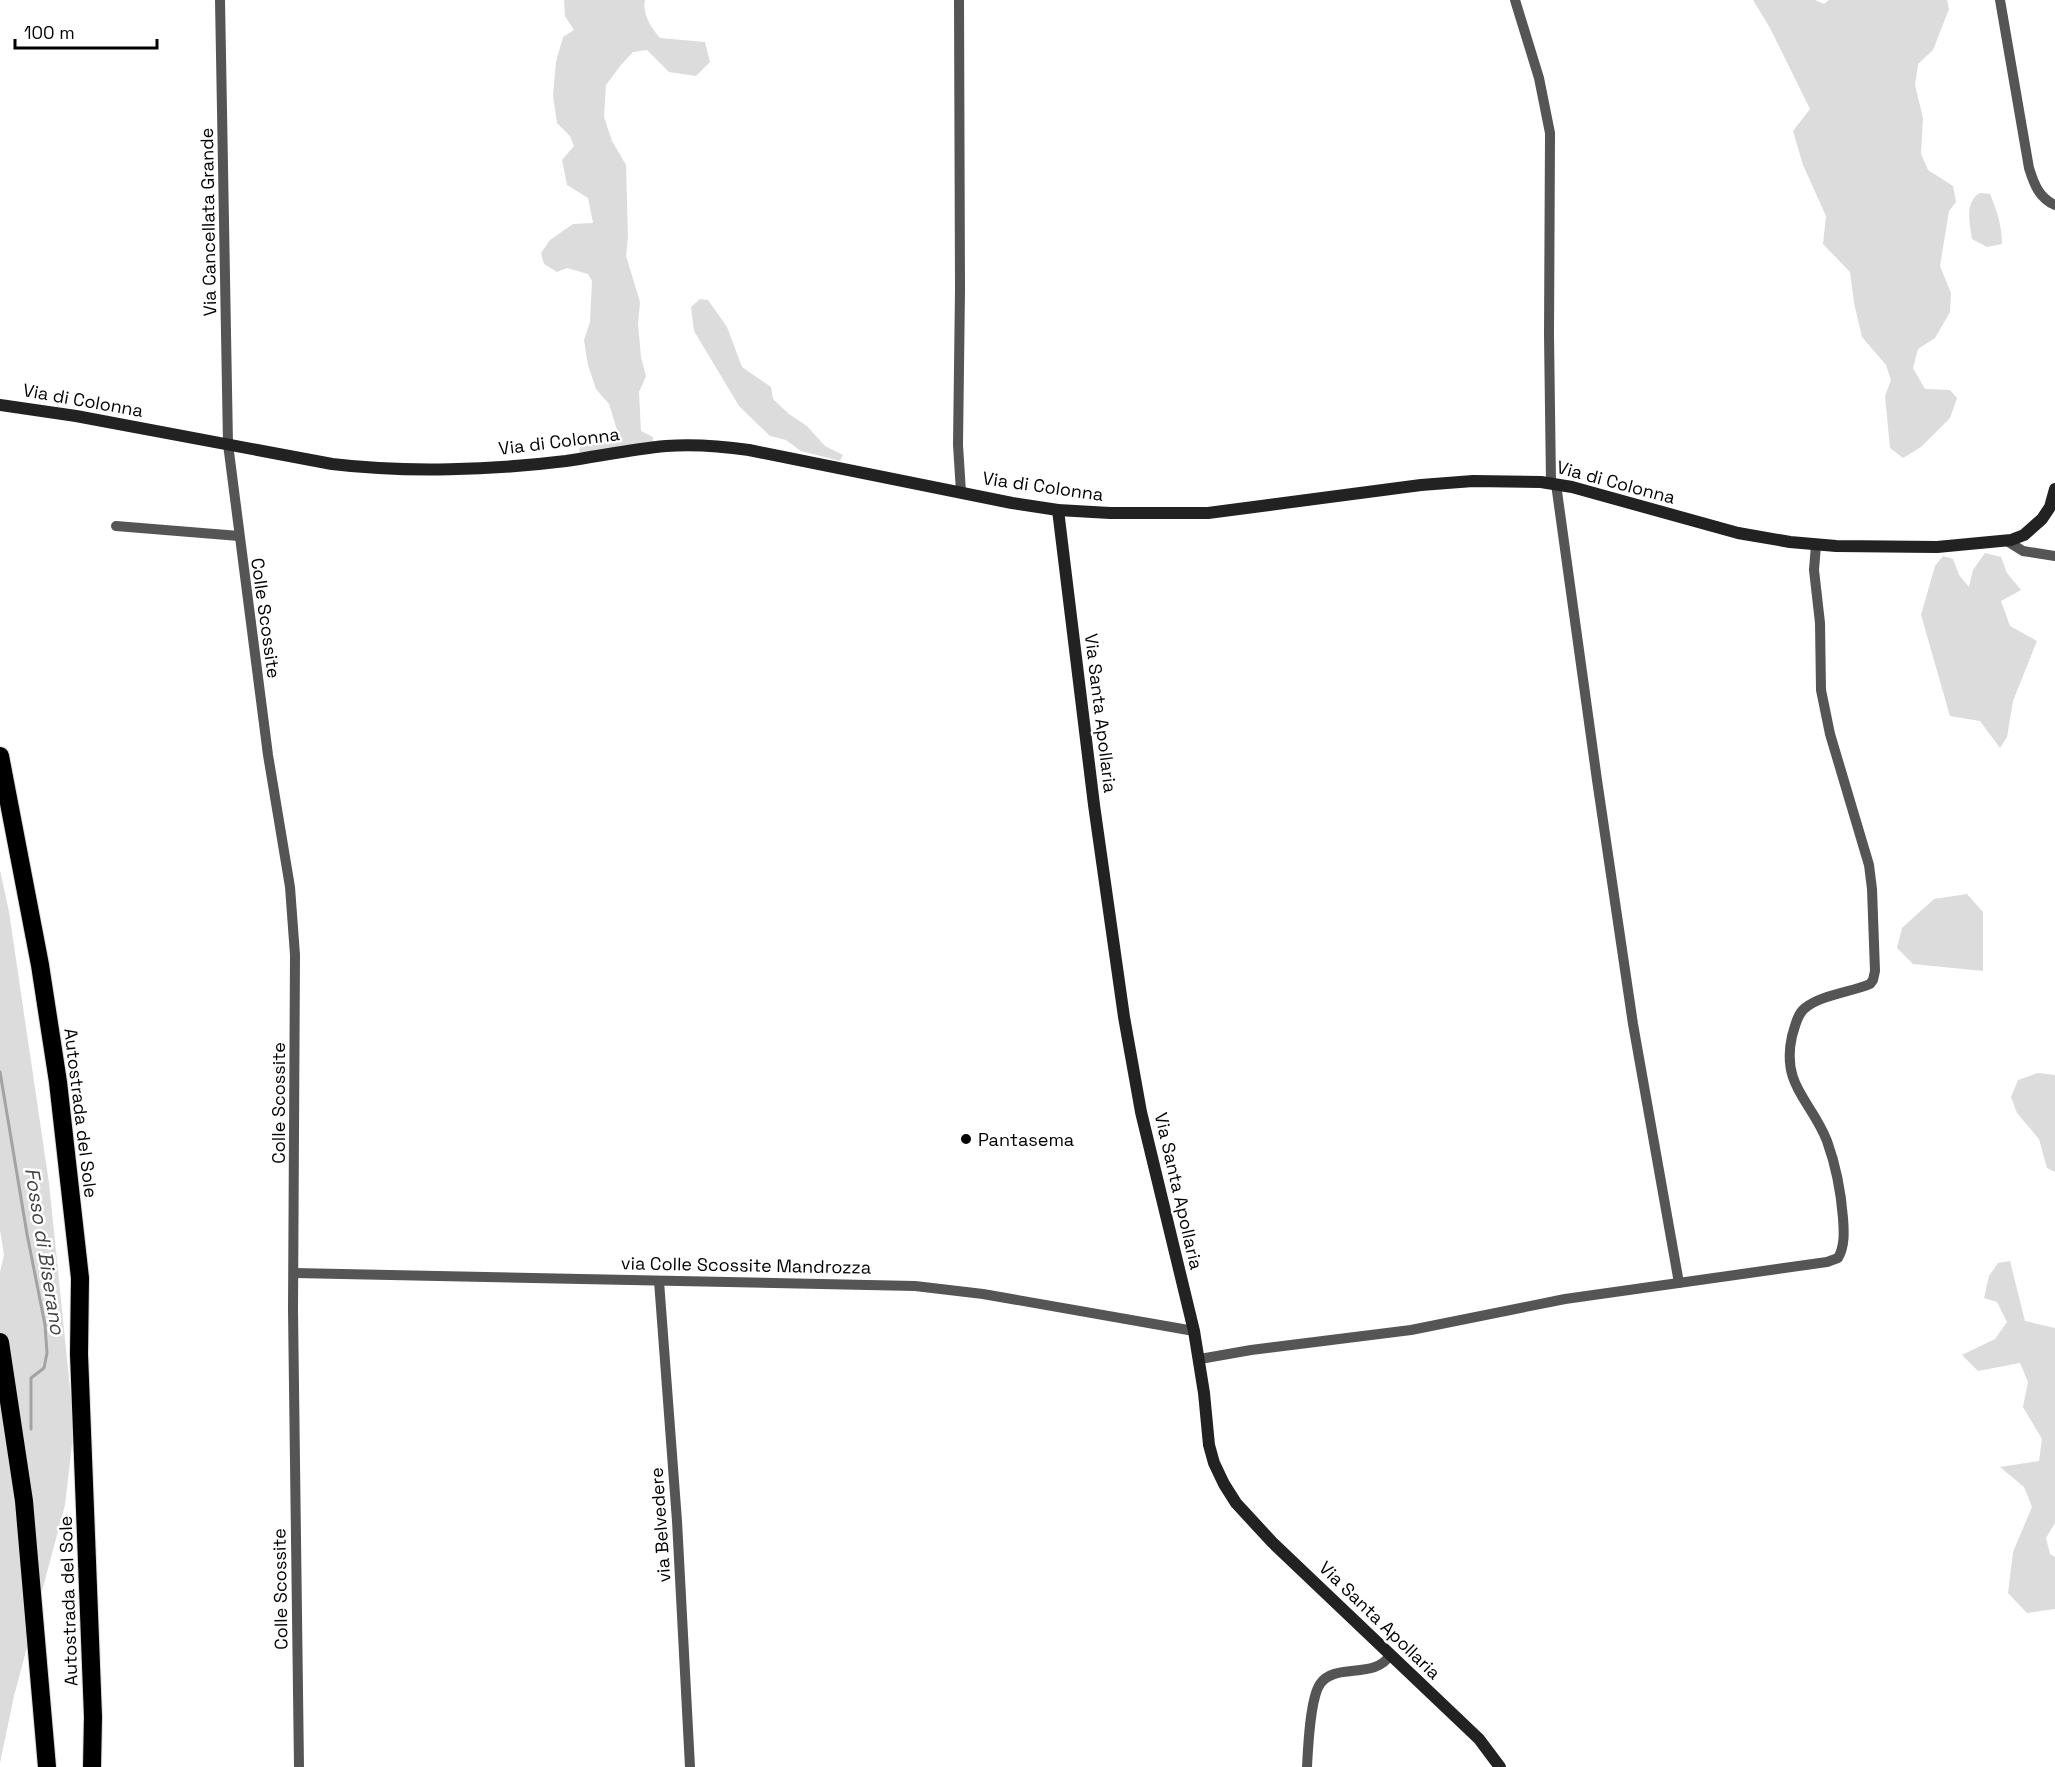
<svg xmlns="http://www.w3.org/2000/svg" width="2055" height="1767" font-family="'Space Grotesk',sans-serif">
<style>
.green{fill:#dcdcdc}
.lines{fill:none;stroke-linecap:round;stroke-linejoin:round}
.stream{stroke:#a3a3a3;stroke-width:3}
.highway-casing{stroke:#dbdbdb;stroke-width:20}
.street{stroke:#555;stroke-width:10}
.secondary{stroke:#222;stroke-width:12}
.highway{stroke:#000;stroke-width:18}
.poi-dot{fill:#000;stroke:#fff;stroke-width:2}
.labels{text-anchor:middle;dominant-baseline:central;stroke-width:5;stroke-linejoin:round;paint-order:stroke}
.street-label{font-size:18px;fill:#000;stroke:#fff}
.poi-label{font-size:18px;fill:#000;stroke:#fff;text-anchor:start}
.water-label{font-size:20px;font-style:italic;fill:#444;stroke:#fff}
</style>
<rect width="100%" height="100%" fill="#fff"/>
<g class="green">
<path d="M564,0H645C642,14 651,28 660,38L705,42L710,62L696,76L669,72L647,50L633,52L621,65L606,85L604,117L612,141L626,165L628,237L626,256L640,302L638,324L641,357L646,376L639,392L641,431L653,437L652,445L579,454L580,443L617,430L609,404L596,389L588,365L584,340L590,322L592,281L588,274L567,268L557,272L544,264L541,253L550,240L573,224L593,223L588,198L567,185L562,160L574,146L570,136L557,123L553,95L556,62L563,37L574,30L565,16Z"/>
<path d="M1753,0H1815L1824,4L1829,0H1947L1949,9L1933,50L1918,64L1915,85L1923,118L1921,154L1928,170L1953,186L1956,202L1949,211L1940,266L1951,293L1950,312L1935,338L1918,349L1913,368L1925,389L1950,390L1957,398L1950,418L1921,447L1903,458L1890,448L1885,396L1891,380L1886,365L1862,337L1854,303L1850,272L1823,244L1826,216L1803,165L1793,131L1810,109L1770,28Z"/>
<path d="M1980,193L1990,194C1997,211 2002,226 2002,244L1987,247L1972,239C1970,223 1964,202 1980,193Z"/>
<path d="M700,299L708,300L727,327L742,367L771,387L773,399L789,414L807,426L825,446L843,455L840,461L801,451L786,440L770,436L739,406L694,331L691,307Z"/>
<path d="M1985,553L2001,557L2007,573L2021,590L2001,601L2010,626L2037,641L2013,701L2007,737L2000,748L1980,721L1950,716L1921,615L1935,566L1943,556L1953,559L1959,575L1969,587L1973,570Z"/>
<path d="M0,870L9,912L49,1183L74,1427L65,1505L14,1696L0,1763V1272L4,1255L0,1230Z"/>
<path d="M1967,894L1983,912V971L1913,964L1897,948L1902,928L1934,899Z"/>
<path d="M2038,1073L2055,1075V1172L2047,1168L2039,1139L2017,1113L2011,1097L2018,1080Z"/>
<path d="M2010,1261L2025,1321L2055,1328V1523L2046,1538L2050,1554L2055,1557V1609L2027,1613L2008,1593L2013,1552L2032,1507L2024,1487L2000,1467L2039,1461L2042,1439L2023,1407L2028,1382L2020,1363L1978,1371L1962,1355L1995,1339L2007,1322L1997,1302L1984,1298L1989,1276L1998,1263Z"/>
</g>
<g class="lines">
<path class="stream" d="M0,1072L27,1234L45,1325L47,1353L44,1368L31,1378V1429"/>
<defs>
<g id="highway">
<path d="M0,756L40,965L58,1082L80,1278L79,1354L93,1717L92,1767"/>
<path d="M0,1342L24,1501L47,1767"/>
</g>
</defs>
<use href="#highway" class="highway-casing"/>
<g class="street">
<path d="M220,0L228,444L268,755L290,887L295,955L293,1310L299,1767"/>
<path d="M959,0L960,290L958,445L961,492"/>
<path d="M1515,0L1539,78L1550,133L1549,335L1551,483"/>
<path d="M2000,0L2029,168C2034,184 2039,198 2055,205"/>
<path d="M1556,484L1597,780L1633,1024L1679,1283"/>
<path d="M116,526L239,536"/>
<path d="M2007,541L2023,551L2055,556"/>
<path d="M294,1273L915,1286L983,1294L1194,1331"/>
<path d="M659,1281L677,1521L690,1767"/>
<path d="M1200,1359L1251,1350L1411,1330L1565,1299L1827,1262L1838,1258C1845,1246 1844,1231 1843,1218C1841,1192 1836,1166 1827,1141C1811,1100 1781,1086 1792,1036C1795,1027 1797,1014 1805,1008C1821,995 1851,992 1870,984L1873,980L1875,971L1872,889L1869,865L1830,734L1821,690L1820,623L1814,570L1816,545"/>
<path d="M1307,1767C1308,1748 1310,1699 1320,1684C1335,1662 1375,1680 1390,1655"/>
</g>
<g class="secondary">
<path d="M0,405L76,416L332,464C406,473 493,470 566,461C600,456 633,449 666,446C694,444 721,446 749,450L1012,503L1058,510L1110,513H1208L1421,485L1473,481L1541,482L1572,487L1738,533L1790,542L1836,546L1937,547L2011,540L2024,535L2042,519L2050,507L2055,489"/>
<path d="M1058,510L1094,805L1124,1017L1141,1112L1194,1331L1204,1393L1209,1445L1214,1463L1224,1484L1236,1503L1272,1542L1479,1739L1500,1767"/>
</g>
<use href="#highway" class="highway"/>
</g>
<circle class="poi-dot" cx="966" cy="1139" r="6"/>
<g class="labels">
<g class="street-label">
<text transform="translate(208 222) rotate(-91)">Via Cancellata Grande</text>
<text transform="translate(83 400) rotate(10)">Via di Colonna</text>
<text transform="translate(559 441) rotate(-7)">Via di Colonna</text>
<text transform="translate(1616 482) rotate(15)">Via di Colonna</text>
<text transform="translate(1043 486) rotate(8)">Via di Colonna</text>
<text transform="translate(266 618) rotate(82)">Colle Scossite</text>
<text transform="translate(1101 713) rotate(83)">Via Santa Apollaria</text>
<text transform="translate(278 1103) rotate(-90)">Colle Scossite</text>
<text transform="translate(81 1113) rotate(83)">Autostrada del Sole</text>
<text transform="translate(1179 1191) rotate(77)">Via Santa Apollaria</text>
<text transform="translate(746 1265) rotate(1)">via Colle Scossite Mandrozza</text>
<text transform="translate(660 1525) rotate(-94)">via Belvedere</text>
<text transform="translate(280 1589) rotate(-91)">Colle Scossite</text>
<text transform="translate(68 1601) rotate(-92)">Autostrada del Sole</text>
<text transform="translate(1380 1620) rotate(44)">Via Santa Apollaria</text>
</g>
<g class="poi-label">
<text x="978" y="1139">Pantasema</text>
</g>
<g class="water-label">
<text transform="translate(45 1251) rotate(81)">Fosso di Biserano</text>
</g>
</g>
<path d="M15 39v9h142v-9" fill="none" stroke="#000000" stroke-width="3"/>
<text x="24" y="39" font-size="18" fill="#000000" stroke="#ffffff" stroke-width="4.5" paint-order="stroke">100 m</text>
</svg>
